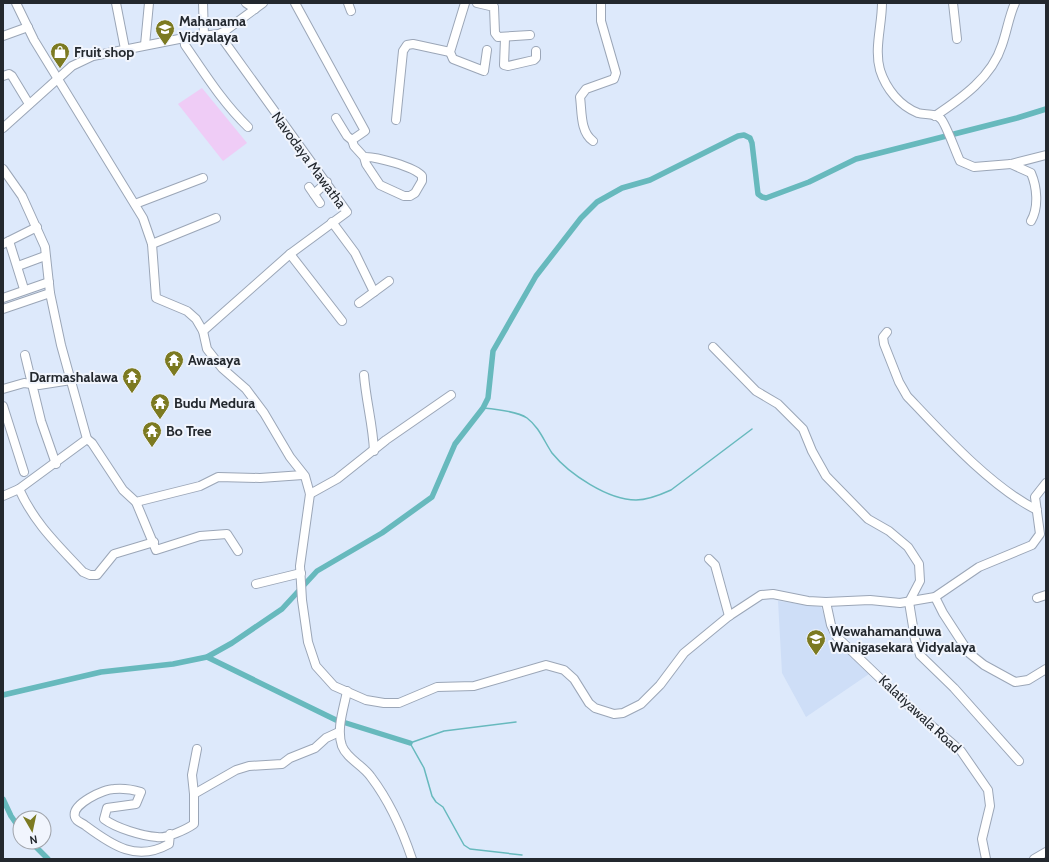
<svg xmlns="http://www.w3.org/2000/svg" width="1049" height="862" font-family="Cabin,sans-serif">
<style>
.built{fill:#cedef7}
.green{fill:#efccf6}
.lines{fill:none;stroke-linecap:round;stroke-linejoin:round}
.stream{stroke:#67b9bd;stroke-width:1.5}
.canal{stroke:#67b9bd;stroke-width:5.5}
.minor-casing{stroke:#9ba6b7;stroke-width:10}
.minor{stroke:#fff;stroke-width:8}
.labels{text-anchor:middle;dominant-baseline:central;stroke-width:4;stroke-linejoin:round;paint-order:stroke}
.poi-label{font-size:14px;font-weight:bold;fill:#23282e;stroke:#f1f5fd;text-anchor:start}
.street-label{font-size:14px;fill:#23282e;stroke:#f1f5fd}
</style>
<rect width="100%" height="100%" fill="#dde9fb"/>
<path class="built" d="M778,601L821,607L832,639L869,674L806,717L782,673Z"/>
<path class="green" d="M202,88L247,143L223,161L178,104Z"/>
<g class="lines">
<g class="stream">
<path d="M483,408C494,409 517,411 527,418C539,427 544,441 552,453C569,474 608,500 636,500C648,500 660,495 671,490L752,429"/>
<path d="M516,722L444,731L410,743L424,768L432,796L436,802L443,807L464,845L470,849L522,855"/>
</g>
<g class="canal">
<path d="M207,657L336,720"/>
<path d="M3,695L101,672L173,664L207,657L232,643L282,609L317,571L382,533L432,497L455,444L483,408L488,398L493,351L536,276L581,218L597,202L622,188L650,180L738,136L744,135L750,138L752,143L758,194L762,197L766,198L809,182L856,159L1017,118L1046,109"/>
<path d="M346,723L410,743"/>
<path d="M3,799L11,816L20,829"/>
<path d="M31,842L48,859"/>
</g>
<defs>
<g id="minor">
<path d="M16,3L34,40L143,218L152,244L156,298L187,311L196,319L203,331L207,349L222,368L246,389L264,413L290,457L305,476L310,494L300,566L302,600L308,642L316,666L334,686L366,700L384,703H399L437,687L474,686L546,665L564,670L574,679L589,703L595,708L614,714L623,713L641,704L660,685L684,653L729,616L761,595L773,594L808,601L826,602L870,600L900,603L935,597L979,567L1032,545L1040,534L1035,497L1046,483"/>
<path d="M116,3L125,49"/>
<path d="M203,3L204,36"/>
<path d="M246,3L255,9"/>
<path d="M295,3L365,131L352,140L354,146L364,157L366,164L380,185L404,196H410L415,193L422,181V176C415,167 375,156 364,157"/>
<path d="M348,3L351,11"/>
<path d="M465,3L450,52L453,59L484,71L487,50"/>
<path d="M477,3L494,7L495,33L498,37L530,35"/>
<path d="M882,3C882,25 874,49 880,70C886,89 900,106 918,113C925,115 936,113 941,119C946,124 956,153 960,161L974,167L1011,164L1046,155"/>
<path d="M953,3L957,39"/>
<path d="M3,36L28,27"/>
<path d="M184,38L185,45C205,74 223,103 248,127"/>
<path d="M505,38L504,65L508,66L534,60L536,58V51"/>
<path d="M145,45L149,3"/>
<path d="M3,76L9,74L12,76L29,104"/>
<path d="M935,116C962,98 992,77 1002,45C1007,31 1009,16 1015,3"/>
<path d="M336,118L347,136L352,140"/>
<path d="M396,120L403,51L407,45L413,44L450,52"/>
<path d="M3,128L72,66L93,56L184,38L219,34L225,31L263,3"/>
<path d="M593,141C580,132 582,111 580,97L586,89L614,79L616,73L601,21V3"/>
<path d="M1011,164L1031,173C1037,187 1039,207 1031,221"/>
<path d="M3,169L22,196L45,247L50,293L61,345L87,439L19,489L3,496"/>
<path d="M309,187L320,203"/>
<path d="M314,194L327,182"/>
<path d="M135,204L203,178"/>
<path d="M332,222L355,253L374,292"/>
<path d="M9,241L24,289"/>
<path d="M3,244L37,227"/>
<path d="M152,244L216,218"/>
<path d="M290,254L342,321"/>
<path d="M18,266L45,256"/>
<path d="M3,298L49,282"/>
<path d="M359,303L389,281"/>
<path d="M3,309L50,293"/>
<path d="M203,331L290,254L347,212L219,34"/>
<path d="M887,332L883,337L884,344L899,382L907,396C943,434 991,487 1037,510"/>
<path d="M713,347L756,391L778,404L803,429L812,451L826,476L868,519L889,531L908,547L919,564L920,581L909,602L915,639L920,655L954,688L1019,761"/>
<path d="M25,355L41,421L56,464"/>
<path d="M364,375C366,401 373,425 374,451"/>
<path d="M3,389L24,383L39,385L71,380"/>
<path d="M3,406L24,472"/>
<path d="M87,439L92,443L123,490L136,502L200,486L218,477L260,478L303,475"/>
<path d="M19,489C35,524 57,544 83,572L90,575H97L114,554L154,542"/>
<path d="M310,494L337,479L386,440L451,395"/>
<path d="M136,502L156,550L200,536L227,534L238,551"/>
<path d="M709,559L715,565L729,616"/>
<path d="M256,584L301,573"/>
<path d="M935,597L943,613L969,653L984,665L1015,682L1028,680L1046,669"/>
<path d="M1037,598L1046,595"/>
<path d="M826,602L831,625L837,637L911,708L961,751L988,790L990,806L982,839L986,859"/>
<path d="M347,691C344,708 336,729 342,746C347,759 363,765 371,777C390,802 402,829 412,859"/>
<path d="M194,794L192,775L197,749"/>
<path d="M170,834L169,844C137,862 113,846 86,826C82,822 77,823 75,817C71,804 104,789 114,789C124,788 131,789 141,792L136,804L107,808L104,819C116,828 142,836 157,837C166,839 187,829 194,824V794L236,770L249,766L282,764L290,758L315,748L326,738L339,732"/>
<path d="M1034,859L1046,852"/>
</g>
</defs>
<use href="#minor" class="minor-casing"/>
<use href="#minor" class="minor"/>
</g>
<defs>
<symbol id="school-pin" viewBox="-11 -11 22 30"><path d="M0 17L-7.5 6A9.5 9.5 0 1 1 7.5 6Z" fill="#7c7a21" stroke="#f1f5fd"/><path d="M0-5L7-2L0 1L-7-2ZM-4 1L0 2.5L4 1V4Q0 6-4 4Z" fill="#fff"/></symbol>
<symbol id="shop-pin" viewBox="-11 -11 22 30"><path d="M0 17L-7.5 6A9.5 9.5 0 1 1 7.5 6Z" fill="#7c7a21" stroke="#f1f5fd"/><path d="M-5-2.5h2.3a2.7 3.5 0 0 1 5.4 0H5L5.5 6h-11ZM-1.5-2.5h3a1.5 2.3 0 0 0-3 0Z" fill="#fff"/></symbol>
<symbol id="temple-pin" viewBox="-11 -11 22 30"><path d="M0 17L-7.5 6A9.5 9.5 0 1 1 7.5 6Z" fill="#7c7a21" stroke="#f1f5fd"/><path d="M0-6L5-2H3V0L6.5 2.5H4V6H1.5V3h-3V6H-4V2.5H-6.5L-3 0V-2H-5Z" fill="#fff"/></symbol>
</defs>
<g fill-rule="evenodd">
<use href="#school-pin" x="154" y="18" width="22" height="30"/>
<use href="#shop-pin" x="49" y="41" width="22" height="30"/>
<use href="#temple-pin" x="163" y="349" width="22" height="30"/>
<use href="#temple-pin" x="121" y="366" width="22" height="30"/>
<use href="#temple-pin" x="149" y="392" width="22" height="30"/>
<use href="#temple-pin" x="141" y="420" width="22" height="30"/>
<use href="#school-pin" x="805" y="628" width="22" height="30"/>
</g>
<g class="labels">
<g class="poi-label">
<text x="179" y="21">Mahanama<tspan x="179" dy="16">Vidyalaya</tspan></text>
<text x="74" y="52">Fruit shop</text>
<text x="188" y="360">Awasaya</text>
<text x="118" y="377" text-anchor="end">Darmashalawa</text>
<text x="174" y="403">Budu Medura</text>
<text x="166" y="431">Bo Tree</text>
<text x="830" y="631">Wewahamanduwa<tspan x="830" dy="16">Wanigasekara Vidyalaya</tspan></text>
</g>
<g class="street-label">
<text transform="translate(309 160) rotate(54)">Navodaya Mawatha</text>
<text transform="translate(920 714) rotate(43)">Kalatiyawala Road</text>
</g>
</g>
<rect width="1049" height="862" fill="none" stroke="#23282e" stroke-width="8"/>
<g transform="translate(32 830) rotate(171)"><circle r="19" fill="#f1f5fd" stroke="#9fa3aa"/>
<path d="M0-3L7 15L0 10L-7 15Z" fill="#7c7a21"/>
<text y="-6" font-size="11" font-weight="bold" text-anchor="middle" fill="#23282e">N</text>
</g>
</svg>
